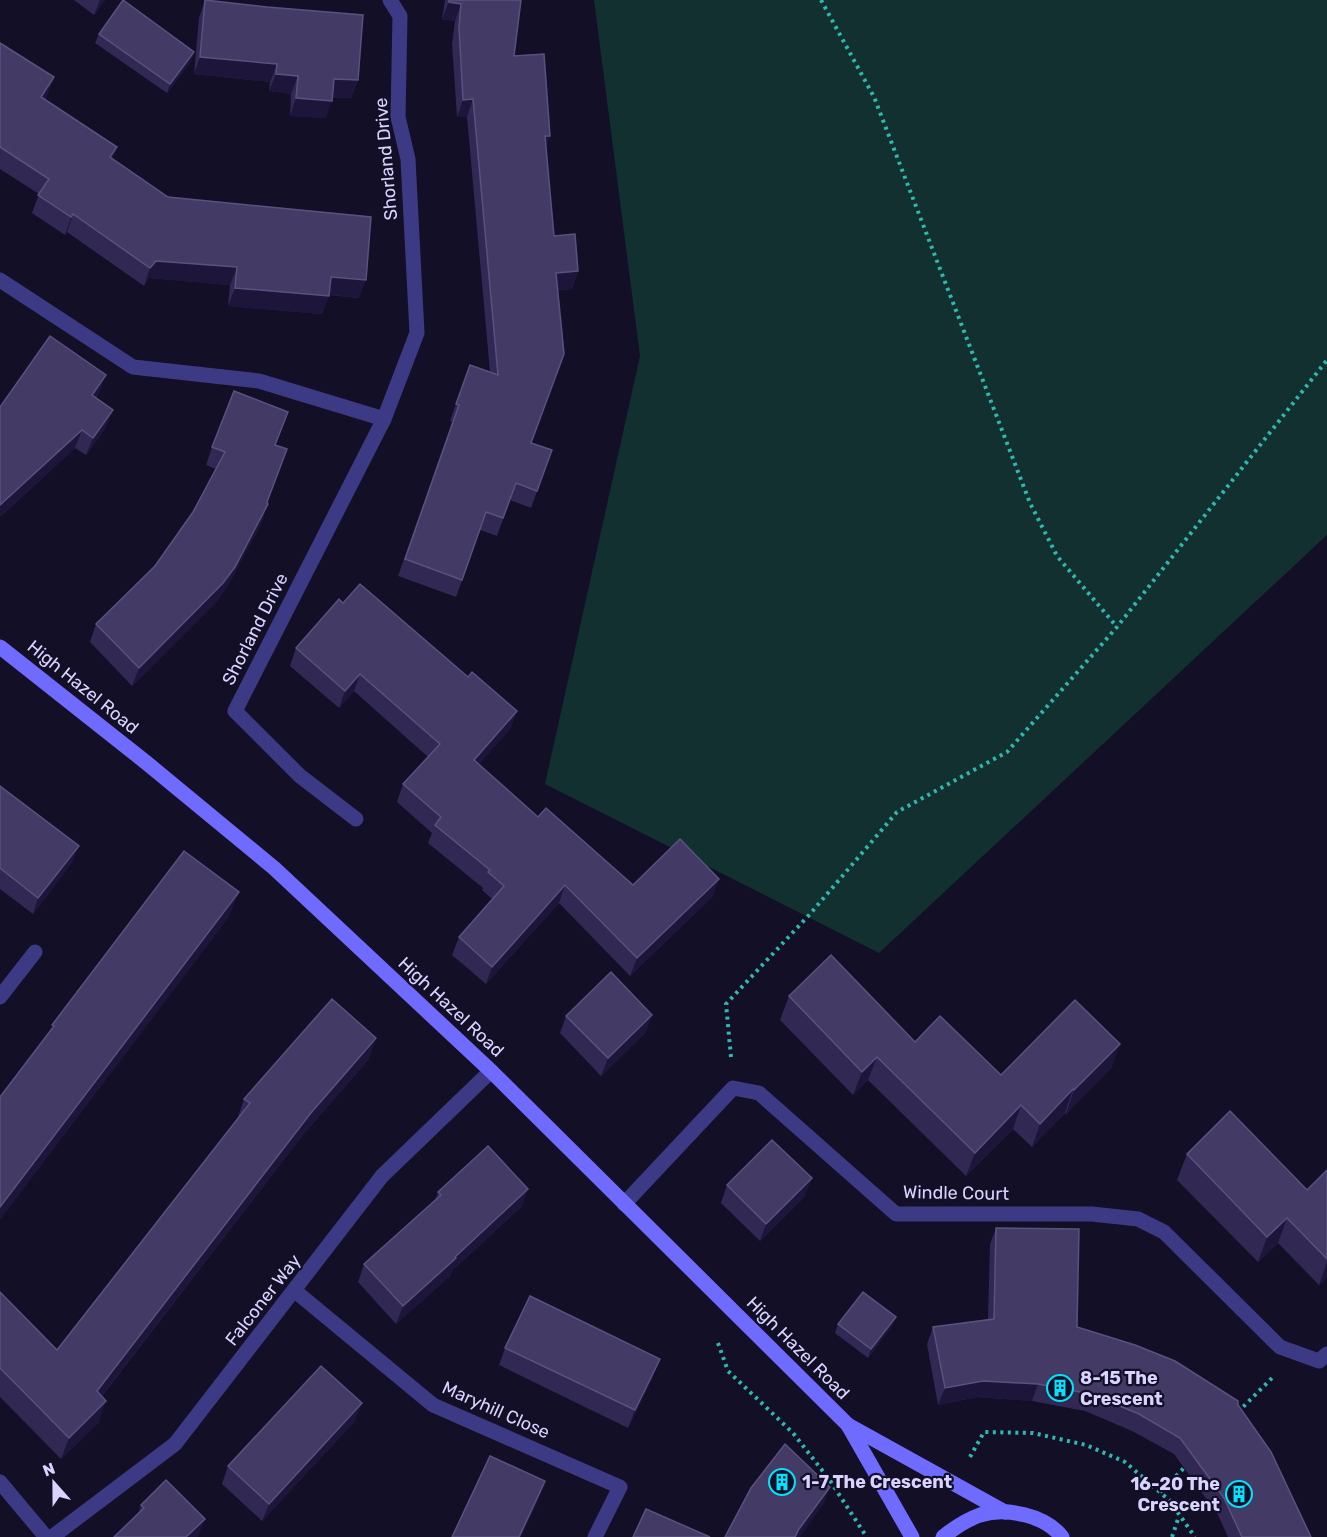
<svg xmlns="http://www.w3.org/2000/svg" width="1327" height="1537" font-family="Rubik,sans-serif">
<style>
.green{fill:#12302f}
.lines{fill:none;stroke-linecap:round;stroke-linejoin:round}
.path{stroke:#2fb8b0;stroke-width:4;stroke-dasharray:3 4.5;stroke-linecap:butt}
.minor{stroke:#3d3a85;stroke-width:15}
.secondary{stroke:#6f6bff;stroke-width:15}
.wall{fill:#312854}
.shaded-wall{fill:#1d163a}
.building{fill:#433a66;stroke:#5a527e;stroke-width:1.5}
.labels{text-anchor:middle;dominant-baseline:central;stroke-width:4.5;stroke-linejoin:round;paint-order:stroke}
.street-label{font-size:18px;fill:#d9d4ff;stroke:#130f26}
.poi-label{font-size:18px;font-weight:bold;fill:#d9d4ff;stroke:#130f26;text-anchor:start}
</style>
<rect width="100%" height="100%" fill="#130f26"/>
<path class="green" d="M594,0H1327V535L879,953L545,784L640,356Z"/>
<g class="lines">
<g class="path">
<path d="M821,0L874,97L1030,503L1057,556L1117,627"/>
<path d="M731,1057L726,1004L810,914L897,812L1007,752L1117,627L1327,360"/>
<path d="M718,1343L728,1371L793,1433L829,1479L866,1536"/>
<path d="M1238,1412L1273,1377"/>
<path d="M970,1457L984,1432L1033,1433L1086,1445L1125,1462L1169,1500L1195,1537"/>
<path d="M1160,1492L1187,1465"/>
<path d="M1172,1537L1179,1516"/>
</g>
<g class="minor">
<path d="M0,280L133,367L259,381L384,419"/>
<path d="M356,819L300,776L235,711L384,419L417,333L408,159L398,117L400,16L390,0"/>
<path d="M0,997L35,952"/>
<path d="M624,1204L733,1088L759,1093L896,1214H1092L1138,1219L1164,1232L1280,1347L1319,1361L1327,1354"/>
<path d="M295,1291L433,1405L620,1487L595,1537"/>
<path d="M0,1482L46,1537"/>
<path d="M52,1537L175,1444L382,1176L491,1071"/>
</g>
<g class="secondary">
<path d="M0,647L148,764L274,868L491,1071L848,1425L912,1537"/>
<path d="M848,1425L1005,1512"/>
<path d="M943,1537C954,1528 966,1520 980,1515C1006,1507 1045,1515 1062,1537"/>
</g>
</g>
<g class="wall">
<path d="M74,0H105L94,15Z"/>
<path d="M205,0L358,80L351,98L332,97L326,118L290,116L291,94L269,91L270,82L194,74L199,18Z"/>
<path d="M445,0H521L514,56L550,136L546,147L554,236L578,271L572,289L558,290L531,443L552,450L531,508L510,500L497,536L480,530L456,597L398,576L452,422L450,421L470,365L490,372L467,117H457L452,44L455,21L442,19Z"/>
<path d="M99,34L194,52L191,61L167,93L95,43Z"/>
<path d="M0,43L54,77L47,95L45,100L113,159L168,197L359,298L329,295L322,314L228,306L230,285L149,278L144,286L67,232L65,235L32,213L39,194L0,169Z"/>
<path d="M99,393L96,398L106,427L86,455L75,448L0,517Z"/>
<path d="M276,445L267,503L262,522L228,585L217,601L132,686L90,642L96,624L155,566L193,512L216,469L206,465L212,447Z"/>
<path d="M343,603L468,677L517,711L510,729L479,764L538,817L633,885L713,896L630,976L559,903L486,984L452,955L459,937L492,899L482,890L483,888L428,843L432,833L397,802L403,784L428,757L354,691L339,708L290,666L296,648Z"/>
<path d="M0,786L73,861L33,914L0,889Z"/>
<path d="M789,996L915,1042L1001,1075L1112,1067L1066,1114L1065,1113L1032,1147L1013,1129L966,1176L868,1080L853,1095L780,1020Z"/>
<path d="M566,1016L646,1032L601,1076L560,1033Z"/>
<path d="M369,1059L302,1136L102,1396L99,1422L61,1459L0,1397V1292L57,1350L237,1120L244,1099Z"/>
<path d="M1187,1154L1307,1190L1327,1170V1277L1319,1285L1278,1243L1258,1262L1177,1180Z"/>
<path d="M727,1185L805,1196L760,1241L721,1203Z"/>
<path d="M528,1189L521,1207L452,1271L450,1276L396,1324L358,1282L364,1264L435,1200L438,1192Z"/>
<path d="M996,1228L1077,1327L1238,1405L1311,1537H1228L1218,1515L1174,1454L1132,1431L1085,1411L1032,1401L977,1397L938,1405L927,1344L933,1327L988,1319L990,1244Z"/>
<path d="M838,1324L892,1326L868,1358L835,1333Z"/>
<path d="M505,1348L653,1377L628,1428L499,1365Z"/>
<path d="M355,1421L262,1521L222,1484L228,1466Z"/>
<path d="M141,1505L198,1537L138,1514Z"/>
</g>
<g class="shaded-wall">
<path d="M100,0H105L94,15Z"/>
<path d="M449,2L461,4L455,21L442,19Z"/>
<path d="M194,52L191,61L167,93L170,84Z"/>
<path d="M200,57L277,64L270,82L194,74Z"/>
<path d="M276,74L298,76L291,94L269,91Z"/>
<path d="M54,77L47,95L35,115L41,97Z"/>
<path d="M334,79L358,80L351,98L327,96Z"/>
<path d="M296,98L332,101L326,118L290,116Z"/>
<path d="M473,99L467,117H457L463,100Z"/>
<path d="M545,136H550L544,153Z"/>
<path d="M117,147L111,165L110,157Z"/>
<path d="M73,214L67,232L65,235L71,217Z"/>
<path d="M156,261L237,267L230,285L149,278L144,286L150,268Z"/>
<path d="M578,271L572,289L550,291L556,273Z"/>
<path d="M331,277L366,280L359,298L324,294Z"/>
<path d="M235,288L329,296L322,314L228,306Z"/>
<path d="M106,375L99,393L85,412L92,395Z"/>
<path d="M113,410L106,427L86,455L93,438Z"/>
<path d="M82,430L75,448L0,517V505Z"/>
<path d="M268,504L262,522L228,585L217,601L132,686L139,668L261,517Z"/>
<path d="M360,674L354,691L339,708L345,691Z"/>
<path d="M517,711L510,729L468,777L474,760Z"/>
<path d="M79,846L73,861L33,914L38,898Z"/>
<path d="M719,879L713,896L630,976L637,958Z"/>
<path d="M565,885L559,903L486,984L492,967Z"/>
<path d="M239,892L229,917L0,1220V1207Z"/>
<path d="M652,1015L646,1032L601,1076L608,1058Z"/>
<path d="M376,1038L369,1059L302,1136L89,1412L97,1391L310,1114Z"/>
<path d="M1120,1044L1112,1067L1066,1114L1074,1090Z"/>
<path d="M877,1057L868,1080L853,1095L862,1072Z"/>
<path d="M1073,1089L1065,1113L1032,1147L1040,1124Z"/>
<path d="M1021,1105L1013,1129L966,1176L975,1153Z"/>
<path d="M812,1178L805,1196L760,1241L766,1224Z"/>
<path d="M528,1189L521,1207L452,1271L450,1276L396,1324L403,1306L455,1257Z"/>
<path d="M1287,1218L1278,1243L1258,1262L1267,1237Z"/>
<path d="M1327,1262V1277L1319,1285Z"/>
<path d="M896,1317L892,1326L868,1358L871,1349Z"/>
<path d="M660,1359L653,1377L628,1428L635,1410Z"/>
<path d="M983,1381L1038,1384L1032,1401L977,1397L938,1405L945,1388Z"/>
<path d="M106,1401L99,1422L61,1459L69,1438Z"/>
<path d="M362,1403L355,1421L262,1521L269,1504Z"/>
<path d="M545,1481L539,1499L521,1537H519Z"/>
<path d="M830,1487L824,1503L800,1537H795L799,1529Z"/>
<path d="M205,1519L198,1537H186Z"/>
</g>
<g class="building">
<path d="M123,0L194,52L170,84L99,34Z"/>
<path d="M205,0L267,7L363,15L358,80L334,79L332,101L296,98L298,76L276,74L277,64L200,57Z"/>
<path d="M449,0H521L514,56L544,54L550,136H545L554,236L575,234L578,271L556,273L564,354L531,443L552,450L537,491L516,483L503,518L486,512L462,580L405,559L459,405L456,404L470,365L498,375L473,99L463,100L459,27L461,4L449,2Z"/>
<path d="M0,43L54,77L41,97L117,147L110,157L168,197L371,217L366,280L331,277L329,296L235,288L237,267L156,261L150,268L73,214L71,217L38,195L49,179L0,147Z"/>
<path d="M50,336L106,375L92,395L113,410L93,438L82,430L0,505V407Z"/>
<path d="M234,391L288,412L275,445L287,449L267,502L268,504L235,567L223,583L139,668L96,624L155,566L193,512L225,452L212,447Z"/>
<path d="M360,584L468,677L472,672L517,711L474,760L538,817L546,808L633,885L680,839L719,879L637,958L565,885L492,967L459,937L504,886L488,872L490,870L435,825L441,817L403,784L440,744L360,674L345,691L296,648L339,599L343,603Z"/>
<path d="M0,786L79,846L38,898L0,868Z"/>
<path d="M184,851L239,892L0,1207V1097L54,1026L52,1025Z"/>
<path d="M831,955L915,1042L940,1016L1001,1075L1075,1000L1120,1044L1074,1090L1073,1089L1040,1124L1021,1105L975,1153L877,1057L862,1072L789,996Z"/>
<path d="M611,972L652,1015L608,1058L566,1016Z"/>
<path d="M332,999L376,1038L310,1114L97,1391L106,1401L69,1438L0,1368V1292L57,1350L250,1103L244,1099Z"/>
<path d="M1230,1111L1307,1190L1327,1170V1259L1287,1218L1267,1237L1187,1154Z"/>
<path d="M772,1140L812,1178L766,1224L727,1185Z"/>
<path d="M488,1146L528,1189L455,1257L456,1258L403,1306L364,1264L441,1195L438,1192Z"/>
<path d="M996,1228L1079,1229L1077,1327L1135,1345L1175,1361L1238,1401V1405L1271,1452L1311,1537H1242L1224,1498L1180,1438L1139,1414L1091,1394L1038,1384L983,1381L945,1388L933,1327L994,1319Z"/>
<path d="M863,1292L896,1317L871,1349L838,1324Z"/>
<path d="M530,1296L660,1359L635,1410L505,1348Z"/>
<path d="M321,1366L362,1403L269,1504L228,1466Z"/>
<path d="M785,1444L830,1487L799,1529L795,1537H725L751,1488Z"/>
<path d="M490,1456L545,1481L519,1537H452Z"/>
<path d="M166,1480L205,1519L186,1537H114L144,1508L141,1505Z"/>
<path d="M646,1509L710,1537H633Z"/>
</g>
<defs>
<symbol id="building-ring" viewBox="-11 -11 22 22"><circle r="9.5" fill="#130f26" stroke="#00e5ff" stroke-width="1.5"/><path d="M-4-6H4V6H1V3H-1V6H-4ZM-2.5-4.3h1.7v1.8h-1.7ZM.8-4.3h1.7v1.8H.8ZM-2.5-1h1.7V.8h-1.7ZM.8-1h1.7V.8H.8Z" fill="#00e5ff"/></symbol>
</defs>
<g fill-rule="evenodd">
<use href="#building-ring" x="1045" y="1373" width="30" height="30"/>
<use href="#building-ring" x="767" y="1467" width="30" height="30"/>
<use href="#building-ring" x="1224" y="1479" width="30" height="30"/>
</g>
<g class="labels">
<g class="street-label">
<text transform="translate(386 159) rotate(-95)">Shorland Drive</text>
<text transform="translate(255 629) rotate(-63)">Shorland Drive</text>
<text transform="translate(83 687) rotate(39)">High Hazel Road</text>
<text transform="translate(451 1007) rotate(43)">High Hazel Road</text>
<text transform="translate(956 1193) rotate(1)">Windle Court</text>
<text transform="translate(263 1300) rotate(-52)">Falconer Way</text>
<text transform="translate(798 1348) rotate(45)">High Hazel Road</text>
<text transform="translate(496 1410) rotate(24)">Maryhill Close</text>
</g>
<g class="poi-label">
<text x="1080" y="1378">8-15 The<tspan x="1080" dy="21">Crescent</tspan></text>
<text x="802" y="1482">1-7 The Crescent</text>
<text x="1220" y="1484" text-anchor="end">16-20 The<tspan x="1220" dy="21">Crescent</tspan></text>
</g>
</g>
<g transform="translate(54 1483) rotate(339)" stroke="#130f26" stroke-width="4.5" paint-order="stroke">
<path d="M0-4.5L10 22L0 15L-10 22Z" fill="#d9d4ff"/>
<text y="-9" font-size="16" font-weight="bold" text-anchor="middle" fill="#d9d4ff">N</text>
</g>
</svg>
